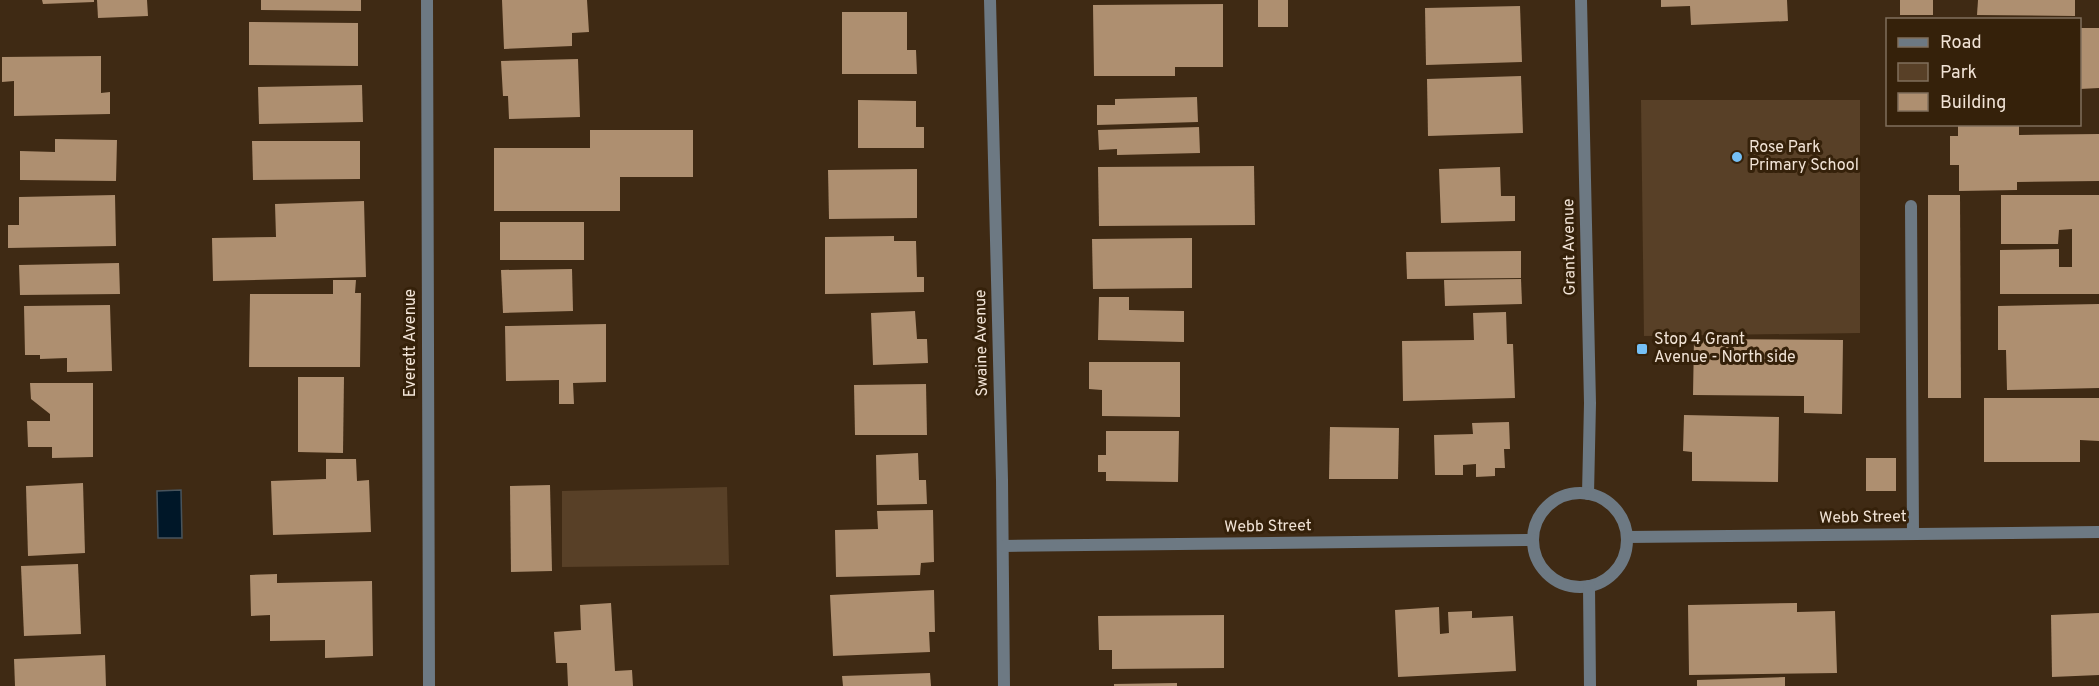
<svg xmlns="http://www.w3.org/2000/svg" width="2099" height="686" font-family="Overpass,sans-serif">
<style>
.green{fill:#584027}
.water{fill:#001728;stroke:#48545c;stroke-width:1.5}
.building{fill:#ae8f70}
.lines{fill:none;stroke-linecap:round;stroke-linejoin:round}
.service{stroke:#6d7983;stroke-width:12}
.minor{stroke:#6d7983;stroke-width:12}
.poi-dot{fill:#75c0f6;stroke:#35210a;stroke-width:2}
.labels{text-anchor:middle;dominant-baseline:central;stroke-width:6;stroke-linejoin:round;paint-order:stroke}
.poi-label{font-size:16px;fill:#f1e3d6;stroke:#35210a;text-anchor:start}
.street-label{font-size:16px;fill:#f1e3d6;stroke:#35210a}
</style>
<rect width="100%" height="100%" fill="#3f2a14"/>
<g class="green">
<path d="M1641,100H1860V333L1644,336Z"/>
<path d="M727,487L729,565L562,567V491Z"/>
</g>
<path class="water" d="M181,490L182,538H158L157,491Z"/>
<g class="building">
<path d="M42,0H94V2L43,4Z"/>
<path d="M97,0H147L148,16L98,18Z"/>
<path d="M261,0H361V11L261,10Z"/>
<path d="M502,0H587L589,32L572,33V46L504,49Z"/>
<rect x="1258" y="0" width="30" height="27"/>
<path d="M1661,0H1787L1788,21L1691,25L1690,6L1661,7Z"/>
<rect x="1900" y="0" width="33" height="15"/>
<path d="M1978,0H2075V16L1977,15Z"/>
<path d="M1223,4V67H1175V76H1094L1093,5Z"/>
<path d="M1520,6L1522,62L1426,65L1425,8Z"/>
<path d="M842,12H907V50H916L917,74H842Z"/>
<path d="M249,22L358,23V66L249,65Z"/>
<path d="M2080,28H2099V88L2080,89Z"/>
<path d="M101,56V93L110,92V114L14,116V81L2,82V57Z"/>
<path d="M578,59L580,117L509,119L508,96H503L501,61Z"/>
<path d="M1521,76L1523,133L1428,136L1427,79Z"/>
<path d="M362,85L363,122L259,124L258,87Z"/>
<path d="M1197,97L1198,122L1097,125V105H1115V99Z"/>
<path d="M858,100L916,101V127H924V148H858Z"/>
<path d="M1958,124H2019V135L2099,134V181L2017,182V190L1959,191V165H1950V136H1958Z"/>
<path d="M1199,127L1200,153L1117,155V149L1099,150L1098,130Z"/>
<path d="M590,130H693V177H620V211H494V148H590Z"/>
<path d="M55,139L117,140L116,181L20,180V151L55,152Z"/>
<path d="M252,141H360V179L253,180Z"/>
<path d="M1254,166L1255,225L1099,226L1098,167Z"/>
<path d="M1500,167L1501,196H1515V221L1441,223L1439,169Z"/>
<path d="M917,169V218L829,219L828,170Z"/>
<path d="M115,195L116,246L8,248V225H19V197Z"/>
<path d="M1928,195H1960L1961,398H1928Z"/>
<path d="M2001,195H2099V294H2000V250L2059,249V267H2072V229L2059,230L2058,244H2001Z"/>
<path d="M364,201L366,277L213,281L212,238L276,237L275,204Z"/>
<rect x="500" y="222" width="84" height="38"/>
<path d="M894,236V241H916L917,277H924V292L825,294V237Z"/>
<path d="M1192,238V288L1093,289L1092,239Z"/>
<path d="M1521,251V278L1407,279L1406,252Z"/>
<path d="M119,263L120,294L20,295L19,265Z"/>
<path d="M572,269L573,311L503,313L501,270Z"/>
<path d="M1521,279L1522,304L1445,306L1444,280Z"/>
<path d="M333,280H356L355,293H361L360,367H249L250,294H333Z"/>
<path d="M1099,297H1129V310L1184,311V342L1098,340Z"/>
<path d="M2099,304V388L2007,390L2006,350H1998V306Z"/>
<path d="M110,305L112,371L67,372V358L40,359V355H25L24,306Z"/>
<path d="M915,311L917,339H927L928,363L873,365L871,313Z"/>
<path d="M1506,312L1507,344H1513L1515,398L1403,401L1402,341L1474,340L1473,313Z"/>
<path d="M606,324V382L573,383L574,404H559V380L506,381L505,326Z"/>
<path d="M1694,339L1843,340L1842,414L1804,413V396L1693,395Z"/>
<path d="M1089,362H1180V417L1102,416V390L1089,389Z"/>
<path d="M298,377H344L343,453L298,452Z"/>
<path d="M30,383H93V457L52,458V447H28L27,421H50V414L31,399Z"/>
<path d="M926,384L927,435H855L854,385Z"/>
<path d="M1984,398H2099V441L2080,440V462H1984Z"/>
<path d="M1684,415L1779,417L1778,482L1692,481V452L1683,451Z"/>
<path d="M1509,422L1510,449H1504L1505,468H1495V476L1476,477V464L1463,465V475H1435L1434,435L1473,434L1472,423Z"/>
<path d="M1330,427L1399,428L1398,479H1329Z"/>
<path d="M1106,431H1179L1178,482L1106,481V472H1098V455H1106Z"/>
<path d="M918,453L919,480H926L927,504L877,505L876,455Z"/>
<rect x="1866" y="458" width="30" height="33"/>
<path d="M326,459H356L357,481L369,480L371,532L273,535L271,481L326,479Z"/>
<path d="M83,483L85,553L28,556L26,486Z"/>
<path d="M550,485L552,571L511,572L510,486Z"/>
<path d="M933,510L934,562L921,563L920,575L836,577L835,530L878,529L877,511Z"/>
<path d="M78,564L81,634L24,636L21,566Z"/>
<path d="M277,574V583L372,581L373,656L325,658V640L270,641V615L251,616L250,575Z"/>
<path d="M934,590L935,632H929L930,652L833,656L830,595Z"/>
<path d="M611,603L615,671L632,670L633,686H568L567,663H556L554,632L581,630L580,605Z"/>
<path d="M1797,603V612L1835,611L1837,673L1689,675L1688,605Z"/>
<path d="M1439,607L1440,634L1449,633L1448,612L1472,611V618L1513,616L1516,671L1398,677L1395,610Z"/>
<path d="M2099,613V675L2052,677L2051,615Z"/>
<path d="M1224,615V668L1112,669V650H1099L1098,616Z"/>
<path d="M105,655L106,686H15L14,659Z"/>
<path d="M930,673L931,686H843L842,676Z"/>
<path d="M1785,677V686H1697V680Z"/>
<path d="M1177,683V686H1114V684Z"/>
</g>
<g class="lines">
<path class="service" d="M1911,206L1913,534"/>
<g class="minor">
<path d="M427,0L429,686"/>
<path d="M990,0L1002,480L1004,686"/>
<path d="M1581,0L1590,403L1588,494"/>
<circle cx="1580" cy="540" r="47"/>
<path d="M1627,537L2099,532"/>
<path d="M1003,546L1533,540"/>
<path d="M1589,586L1590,686"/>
</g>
</g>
<g class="poi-dot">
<circle cx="1737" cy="157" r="6"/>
<rect x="1636" y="343" width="12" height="12" rx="3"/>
</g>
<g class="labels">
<g class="poi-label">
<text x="1749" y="148">Rose Park<tspan x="1749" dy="18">Primary School</tspan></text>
<text x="1654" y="340">Stop 4 Grant<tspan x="1654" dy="18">Avenue - North side</tspan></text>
</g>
<g class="street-label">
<text transform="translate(1570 247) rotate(-91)">Grant Avenue</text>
<text transform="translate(411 343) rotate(-90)">Everett Avenue</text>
<text transform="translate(982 343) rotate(-91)">Swaine Avenue</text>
<text transform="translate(1863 518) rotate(-1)">Webb Street</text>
<text transform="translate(1268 527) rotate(-1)">Webb Street</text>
</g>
</g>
<rect x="1886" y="18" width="195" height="108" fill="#35210a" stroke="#806f5c" stroke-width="1.5"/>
<rect x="1898" y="38" width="30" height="9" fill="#6d7983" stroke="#806f5c" stroke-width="1.5"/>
<text x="1940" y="48" font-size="18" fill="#f1e3d6">Road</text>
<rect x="1898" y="63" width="30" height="18" fill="#584027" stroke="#806f5c" stroke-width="1.5"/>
<text x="1940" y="78" font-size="18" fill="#f1e3d6">Park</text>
<rect x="1898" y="93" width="30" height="18" fill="#ae8f70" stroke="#806f5c" stroke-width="1.5"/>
<text x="1940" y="108" font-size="18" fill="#f1e3d6">Building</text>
</svg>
